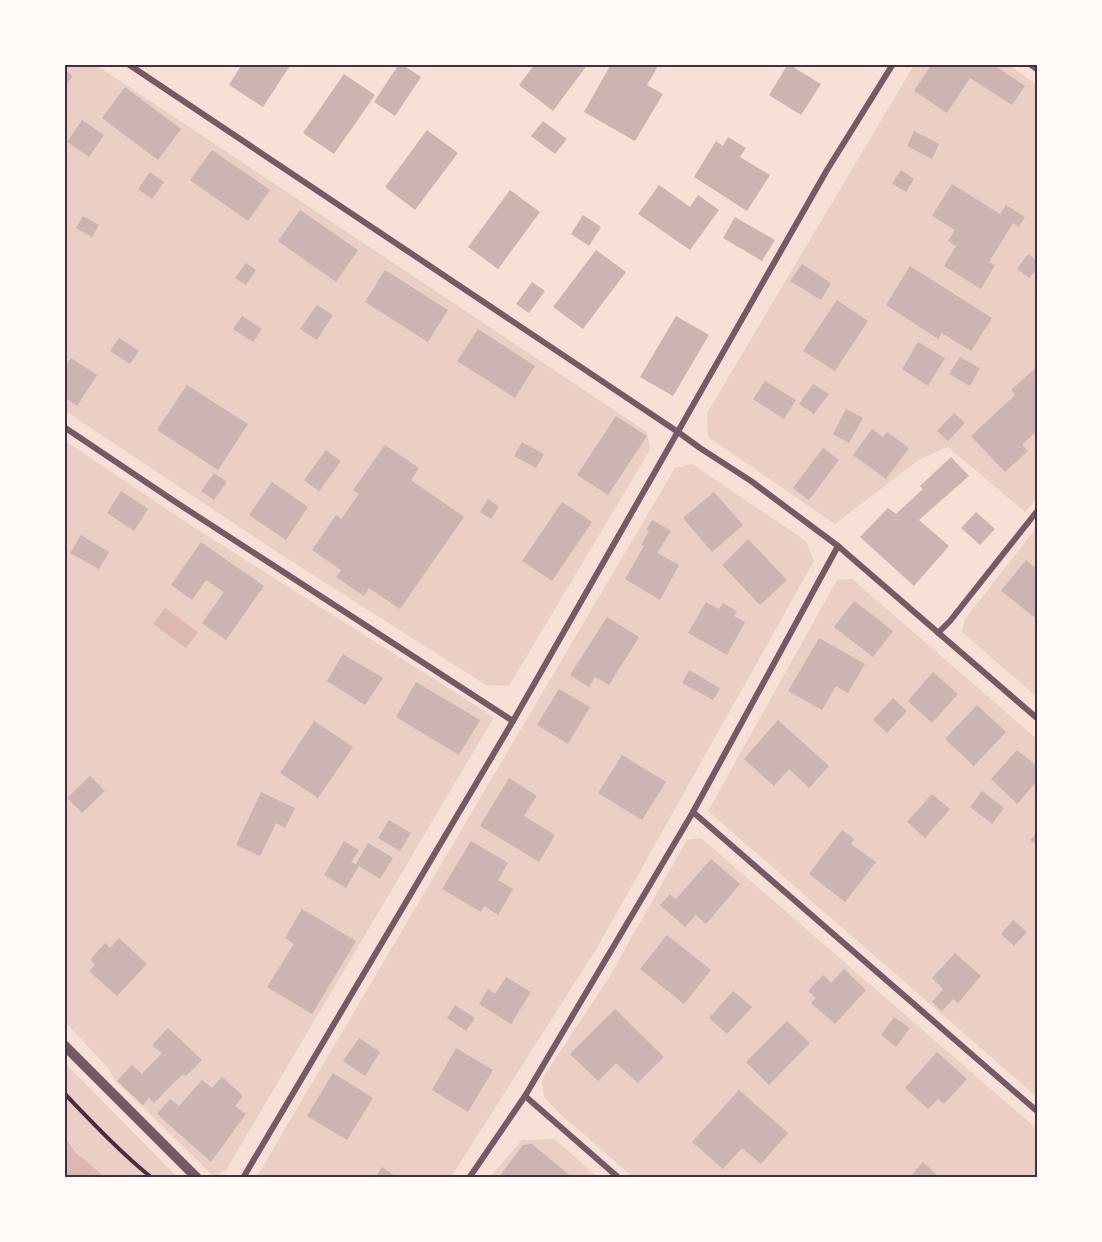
<svg xmlns="http://www.w3.org/2000/svg" width="1102" height="1242" font-family="Signika,sans-serif">
<style>
.green{fill:#ebcfc5}
.water{fill:#dcb8b0}
.building{fill:#ccb4b1}
.lines{fill:none;stroke-linecap:round;stroke-linejoin:round}
.path{stroke:#4a2c40;stroke-width:4}
.minor{stroke:#755966;stroke-width:6}
.tertiary{stroke:#755966;stroke-width:10}
.neatline{fill:none;stroke:#4a2c40;stroke-width:2}
</style>
<rect width="100%" height="100%" fill="#f7e1d7"/>
<g class="green">
<path d="M64,65H96L647,432L650,450L509,686L486,685L288,559L65,411Z"/>
<path d="M914,65H1009L1037,85L1038,497L1025,512L948,447L920,459L835,524L708,437L707,413Z"/>
<path d="M64,440L192,526L494,717L226,1170L214,1177L114,1079L108,1068L65,1022Z"/>
<path d="M692,464L806,541L814,561L597,948L451,1177L256,1178L675,468Z"/>
<path d="M1037,527V697L962,632L965,619Z"/>
<path d="M852,579L1037,739V1097L708,811L837,580Z"/>
<path d="M701,838L1037,1129V1177H633L558,1112L544,1097L542,1079L608,979L687,840Z"/>
<path d="M64,1062L177,1177H105L77,1155L65,1134Z"/>
<path d="M554,1139L598,1177L489,1178L522,1140Z"/>
</g>
<g class="water">
<path d="M165,608L198,632L186,648L153,624Z"/>
<path d="M64,1135L76,1153L105,1177H65Z"/>
</g>
<g class="building">
<path d="M242,64H291L263,107L229,85Z"/>
<path d="M399,64H401L421,77L395,116L374,102Z"/>
<path d="M535,64H588L553,111L519,85Z"/>
<path d="M611,64H652L657,68L647,85L663,94L635,141L584,112Z"/>
<path d="M788,64L821,84L801,115L769,95Z"/>
<path d="M932,64H992L1025,86L1012,105L970,78L947,113L914,91Z"/>
<path d="M64,69L73,76L64,88Z"/>
<path d="M344,74L375,95L334,154L303,133Z"/>
<path d="M125,87L181,129L158,160L102,118Z"/>
<path d="M82,120L104,135L89,157L67,142Z"/>
<path d="M543,121L567,139L555,154L531,136Z"/>
<path d="M427,130L458,153L415,210L385,187Z"/>
<path d="M914,131L939,144L932,159L907,146Z"/>
<path d="M728,137L746,148L740,157L770,175L747,211L694,177L716,141L723,146Z"/>
<path d="M212,150L270,190L248,221L190,180Z"/>
<path d="M901,170L914,179L906,192L892,184Z"/>
<path d="M150,172L164,182L152,199L138,189Z"/>
<path d="M952,184L1000,214L1006,205L1025,217L1019,227L1013,223L989,262L995,265L981,289L944,266L956,246L948,241L955,230L932,216Z"/>
<path d="M659,185L690,207L698,195L719,210L690,250L638,214Z"/>
<path d="M510,190L540,212L498,269L468,247Z"/>
<path d="M300,210L358,250L336,282L278,241Z"/>
<path d="M583,215L601,227L589,246L571,234Z"/>
<path d="M83,216L99,225L92,237L76,228Z"/>
<path d="M735,217L775,240L762,261L723,238Z"/>
<path d="M596,250L626,272L583,329L553,307Z"/>
<path d="M1028,254L1038,261V268L1029,278L1017,269Z"/>
<path d="M246,263L256,270L246,285L235,278Z"/>
<path d="M802,264L831,283L821,300L790,281Z"/>
<path d="M910,266L992,318L971,351L942,333L938,339L886,305Z"/>
<path d="M385,270L448,310L428,342L365,302Z"/>
<path d="M532,282L545,291L529,313L516,304Z"/>
<path d="M837,300L868,321L835,371L803,351Z"/>
<path d="M317,305L333,315L317,340L300,329Z"/>
<path d="M242,316L262,329L253,342L233,329Z"/>
<path d="M676,316L709,335L673,396L640,377Z"/>
<path d="M478,329L535,366L515,398L457,361Z"/>
<path d="M119,338L139,351L130,364L110,351Z"/>
<path d="M918,342L945,358L928,386L902,369Z"/>
<path d="M960,357L980,368L970,386L949,374Z"/>
<path d="M71,358L97,375L77,406L64,397V368Z"/>
<path d="M1038,366V430L1022,445L1028,451L1005,472L971,436L1015,395L1011,390Z"/>
<path d="M765,381L796,400L784,419L753,399Z"/>
<path d="M813,384L829,394L814,414L799,404Z"/>
<path d="M187,385L248,424L218,470L157,430Z"/>
<path d="M846,409L863,418L849,443L833,434Z"/>
<path d="M954,413L965,423L948,441L937,431Z"/>
<path d="M616,416L647,436L608,495L577,475Z"/>
<path d="M872,429L883,437L887,432L909,448L886,479L853,455Z"/>
<path d="M522,442L544,454L536,468L514,456Z"/>
<path d="M385,445L419,468L411,480L464,517L400,609L369,588L364,596L336,577L341,570L312,550L336,515L341,519L359,494L353,490Z"/>
<path d="M823,448L839,460L809,500L793,488Z"/>
<path d="M326,450L341,461L319,491L304,480Z"/>
<path d="M951,457L969,476L919,520L949,546L914,586L860,537L888,508L896,514L923,489L920,486Z"/>
<path d="M214,473L227,482L214,500L201,491Z"/>
<path d="M272,482L308,507L286,540L249,515Z"/>
<path d="M121,491L148,509L134,531L107,513Z"/>
<path d="M714,492L743,525L712,552L683,518Z"/>
<path d="M488,499L499,507L491,519L480,512Z"/>
<path d="M562,502L592,522L552,581L522,561Z"/>
<path d="M976,512L995,529L980,545L961,528Z"/>
<path d="M652,520L671,531L657,553L679,565L660,600L625,579L644,546L641,545L649,531L646,530Z"/>
<path d="M81,535L109,552L99,569L70,553Z"/>
<path d="M748,539L787,580L760,605L722,565Z"/>
<path d="M201,542L264,586L226,640L202,623L224,592L206,580L192,600L171,585Z"/>
<path d="M1026,560L1038,570V620L1001,591Z"/>
<path d="M854,601L893,631L873,657L834,627Z"/>
<path d="M706,602L719,609L723,603L737,611L734,616L745,622L727,655L688,633Z"/>
<path d="M607,617L639,637L609,685L595,677L589,687L570,675Z"/>
<path d="M819,638L865,664L848,693L836,686L822,710L788,691Z"/>
<path d="M343,654L383,678L365,705L327,681Z"/>
<path d="M689,670L720,688L713,700L682,683Z"/>
<path d="M933,672L958,694L932,723L908,701Z"/>
<path d="M416,682L480,720L459,755L396,717Z"/>
<path d="M559,689L590,707L568,744L537,725Z"/>
<path d="M893,698L907,711L887,733L873,720Z"/>
<path d="M977,705L1006,732L974,766L945,739Z"/>
<path d="M778,720L829,766L809,788L789,769L774,786L744,759Z"/>
<path d="M314,721L353,747L318,798L280,773Z"/>
<path d="M1017,750L1038,767V780L1017,804L991,779Z"/>
<path d="M622,755L666,782L642,820L598,793Z"/>
<path d="M90,776L105,791L82,813L67,798Z"/>
<path d="M509,778L537,796L524,816L555,835L539,862L480,826Z"/>
<path d="M982,791L1004,808L992,824L970,807Z"/>
<path d="M261,792L295,808L285,828L276,823L260,856L236,845Z"/>
<path d="M932,794L950,809L925,838L907,822Z"/>
<path d="M389,820L411,833L400,851L378,838Z"/>
<path d="M842,830L854,839L851,844L876,862L845,902L809,874Z"/>
<path d="M1038,832V846L1030,840Z"/>
<path d="M344,841L359,850L351,862L356,864L368,843L393,858L380,879L359,866L346,888L324,875Z"/>
<path d="M471,841L508,863L498,880L513,889L498,915L484,906L481,912L442,889Z"/>
<path d="M711,859L740,884L706,924L696,915L685,927L660,905L670,894L676,899Z"/>
<path d="M302,909L356,941L312,1014L267,987L294,944L285,938Z"/>
<path d="M1013,920L1027,932L1014,946L1001,934Z"/>
<path d="M667,935L711,970L684,1004L640,969Z"/>
<path d="M119,938L147,964L117,996L89,971L95,965L90,960L105,943L110,948Z"/>
<path d="M955,953L981,976L958,1003L953,999L942,1011L932,1002L943,989L932,978Z"/>
<path d="M844,969L866,990L835,1024L811,1003L816,998L808,991L823,975L831,983Z"/>
<path d="M506,977L531,992L511,1024L479,1004L488,989L495,994Z"/>
<path d="M733,991L752,1007L727,1034L709,1018Z"/>
<path d="M455,1005L475,1018L466,1031L447,1018Z"/>
<path d="M615,1009L664,1057L638,1083L616,1063L598,1081L570,1054Z"/>
<path d="M894,1017L910,1028L896,1047L881,1035Z"/>
<path d="M787,1021L810,1043L769,1085L746,1062Z"/>
<path d="M168,1028L202,1060L186,1076L183,1074L154,1103L149,1098L143,1105L117,1081L132,1065L142,1074L162,1053L152,1045Z"/>
<path d="M359,1038L380,1052L365,1076L343,1061Z"/>
<path d="M456,1048L493,1070L468,1112L432,1090Z"/>
<path d="M937,1052L967,1079L944,1104L938,1099L928,1109L905,1088Z"/>
<path d="M333,1073L373,1098L347,1140L307,1116Z"/>
<path d="M222,1077L243,1096L235,1106L246,1114L211,1162L157,1114L170,1099L179,1106L202,1080L212,1088Z"/>
<path d="M739,1090L788,1133L761,1164L742,1148L723,1169L692,1142Z"/>
<path d="M532,1144L573,1178H498L523,1145Z"/>
<path d="M923,1162L940,1178H909Z"/>
<path d="M382,1167L398,1178H375Z"/>
</g>
<g class="lines">
<path class="path" d="M64,1093C92,1122 120,1152 152,1178"/>
<g class="minor">
<path d="M128,64L678,432L700,448L751,481L838,546L1038,719"/>
<path d="M1030,64L1038,70"/>
<path d="M64,427L174,501L513,721"/>
<path d="M938,633L950,621L1038,510"/>
<path d="M693,812L1038,1112"/>
<path d="M525,1096L619,1178"/>
<path d="M243,1178L513,721L827,170L893,64"/>
<path d="M469,1178L525,1096L693,812L838,546"/>
</g>
<path class="tertiary" d="M64,1045L197,1178"/>
</g>
<rect width="1102" height="1242" fill="none" stroke="#fffaf5" stroke-width="132"/>
<rect x="66" y="66" width="970" height="1110" class="neatline"/>
</svg>
